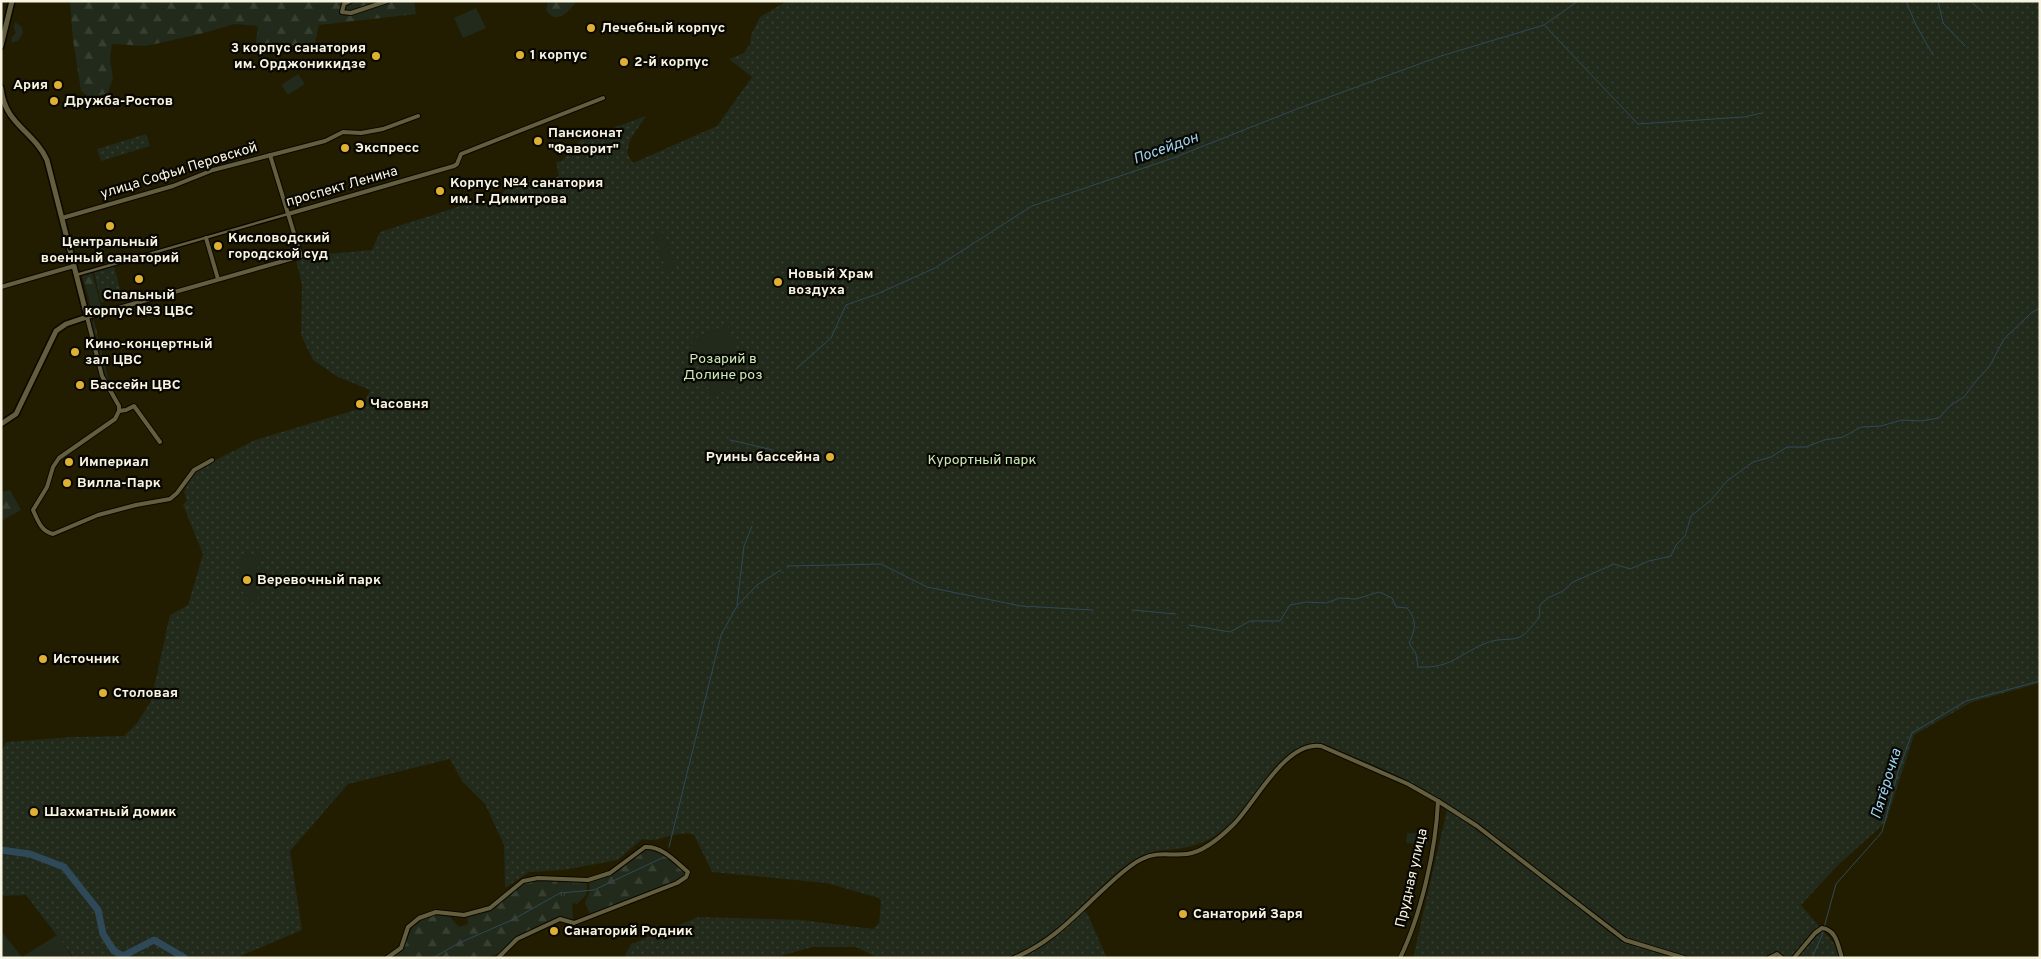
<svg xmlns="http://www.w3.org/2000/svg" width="2041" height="959" font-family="Overpass,sans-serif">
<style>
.grass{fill:url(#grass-tufts)}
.forest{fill:url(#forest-firs)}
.park{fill:url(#park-dots)}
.garden{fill:#212a1b}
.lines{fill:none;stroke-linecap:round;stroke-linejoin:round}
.stream{stroke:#2f4958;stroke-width:1}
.river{stroke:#2f4958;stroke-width:7}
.pedestrian-casing{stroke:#0c0700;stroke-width:5}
.minor-casing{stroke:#0c0700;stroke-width:6}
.secondary-casing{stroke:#0c0700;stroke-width:8}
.pedestrian{stroke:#635e3e;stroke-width:2.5}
.minor{stroke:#635e3e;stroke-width:4}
.secondary{stroke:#635e3e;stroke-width:5}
.poi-dot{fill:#deb133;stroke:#090701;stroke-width:2}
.labels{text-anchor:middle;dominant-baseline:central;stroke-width:4.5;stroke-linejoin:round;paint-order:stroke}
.poi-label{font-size:14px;font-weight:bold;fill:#f7f4e2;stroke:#090701;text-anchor:start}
.street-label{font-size:14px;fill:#f7f4e2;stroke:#090701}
.park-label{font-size:14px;fill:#cbeaba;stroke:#090701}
.water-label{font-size:15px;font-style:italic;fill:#9dd3f2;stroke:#090701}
</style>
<defs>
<pattern id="grass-tufts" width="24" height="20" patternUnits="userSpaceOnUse" patternTransform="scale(1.25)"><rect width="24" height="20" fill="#212a1b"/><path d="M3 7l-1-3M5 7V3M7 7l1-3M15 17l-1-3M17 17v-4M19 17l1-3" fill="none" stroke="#373f31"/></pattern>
<pattern id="forest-firs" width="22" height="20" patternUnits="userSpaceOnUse" patternTransform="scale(1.25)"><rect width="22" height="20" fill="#212a1b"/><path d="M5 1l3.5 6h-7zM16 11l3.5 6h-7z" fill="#373f31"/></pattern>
<pattern id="park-dots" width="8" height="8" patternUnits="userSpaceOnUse" patternTransform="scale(1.25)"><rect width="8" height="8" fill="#212a1b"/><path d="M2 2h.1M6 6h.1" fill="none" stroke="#373f31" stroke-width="1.8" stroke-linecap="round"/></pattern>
</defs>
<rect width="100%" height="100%" fill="#221d00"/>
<g class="grass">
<path d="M15,22L22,27L23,33L18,41L11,43L12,37L16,33L14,28Z"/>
<path d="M94,320L109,382L114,389H113L107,382L92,322Z"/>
<path d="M557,881L587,883L586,895L577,904L572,903L573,920L561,917Z"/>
</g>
<g class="forest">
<path d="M70,1H414L416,14L319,25L315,43L255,50L258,26L234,24L204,33L146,46L112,44L110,59L113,78L108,93L90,98L81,91L73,40Z"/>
<path d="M548,1H577C568,12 557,26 546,10Z"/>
<path d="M92,272L101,307L92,310L82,275Z"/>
<path d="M10,490L21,510L1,521V492Z"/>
<path d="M652,848L660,851L686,872L685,876L677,882L590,914L585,902L590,892L589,881L611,874L645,849Z"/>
<path d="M538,879L557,881L561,917L515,938L499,953L485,958H393L404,947L412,928L423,919L436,915L450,917L459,927L468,924L467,916L490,909L525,882Z"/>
</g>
<g class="park">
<path d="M787,1H2040V683L1972,702L1914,735L1886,822L1838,865L1801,905L1836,946L1840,958H1413L1448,805C1410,778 1364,761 1320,743C1283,741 1255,803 1230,824C1212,840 1199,846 1176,849C1167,850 1157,850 1149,853C1122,863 1102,888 1081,907L1088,915L1107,958H878L856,947H812L774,958H624L631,944L699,917L802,920L873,929L879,923L881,902L879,898L826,883L712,872L694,835C676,829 660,844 642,839L618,860L563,870L529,872L505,888L504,845L485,804L462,781L450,759L348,784L290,851L302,930L236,958H74L26,895L1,896V752L6,742L73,737L124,736L137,723L151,701L170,615L188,605L203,554L183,505L187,500L184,492L190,479L200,468L255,440L362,408L370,390L338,377L313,360L301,335L302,285L296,260L305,256L372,250L380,232L473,202L481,207L502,196L504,191L530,180L536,186L559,176L556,162L562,161L580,140L646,116L630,140L627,153L633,163L717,126L752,77L729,59L744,53L750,44L751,35L760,17Z"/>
<path d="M146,134L150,146L101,161L97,149Z"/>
<path d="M114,266L122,297L101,302L94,272Z"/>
</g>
<g class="garden">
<path d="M476,8L486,28L463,38L454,18Z"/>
<path d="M298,74L305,84L288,95L281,85Z"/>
<path d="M663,232L675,266L666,269L654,235Z"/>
<path d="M727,325L751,381L712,396L691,340Z"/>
<path d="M260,552L263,557C254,573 254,580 258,598L251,603L241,589L239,565L245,557Z"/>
<path d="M1407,833L1428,834L1427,845L1406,843Z"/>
<path d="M2,932L22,957L57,935L73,958H1Z"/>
</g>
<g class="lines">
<g class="stream">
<path d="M1906,1L1916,25L1933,55"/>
<path d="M1938,1L1943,23L1965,46"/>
<path d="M1970,1L1982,11"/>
<path d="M1545,26L1638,124L1744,117L1762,113"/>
<path d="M796,369L831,338L846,305L877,294L935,268L1032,206L1173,158L1302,107L1441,56L1544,25L1578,1"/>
<path d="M730,440L773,450"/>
<path d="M787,566L881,564L927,587L1021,606L1093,610"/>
<path d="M737,605L744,546L752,526"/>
<path d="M1132,610L1176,614"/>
<path d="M1189,625L1230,632L1250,621H1280L1290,605L1306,602L1326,603L1340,598L1356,599L1379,592L1392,598L1396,607L1407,608C1417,620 1416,629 1409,643L1416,654L1418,667C1453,669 1460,652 1489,642C1499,638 1511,641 1520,637C1527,634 1534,623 1539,618L1540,605L1548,598L1563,591L1573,582L1614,564L1630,569L1649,561L1671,556L1676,545L1685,536L1691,516L1711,500L1727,481L1753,462L1771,457L1787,447H1806L1824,440L1843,437L1861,427L1881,426L1902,420L1921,421L1939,418L1951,405L1964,397L1976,381L1989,367L2004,339L2031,313L2040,308"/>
<path d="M669,847L721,635L737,606L757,585L781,570"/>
<path d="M433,958L457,944L514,919L560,893L594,890L662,858"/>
<path d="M1812,958L1822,935L1836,884L1882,832L1898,772L1912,733L1966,701L2040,681"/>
</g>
<path class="river" d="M1,850L30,854L64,867L98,910L103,934L114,951L123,956L154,940L185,958"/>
<defs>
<path id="pedestrian" d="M76,275L288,214"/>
<g id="minor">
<path d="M350,1L344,4L342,12L351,13L387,1"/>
<path d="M288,214L454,166L457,164L461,154L603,98"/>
<path d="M62,218L173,186L213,170L325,141L343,132L361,133L383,129L418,116"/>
<path d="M206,238L218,279"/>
<path d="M1,287L74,266"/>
<path d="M119,411V406L102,376L87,317L301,256L270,155"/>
<path d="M119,411L115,419L59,458L53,467L47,487L33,510C38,521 41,531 53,534L98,515L136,505L170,499L177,493L194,470L212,460"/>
<path d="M119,411L126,410L134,406L160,442"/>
<path d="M387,958L401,948L408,927L419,918L436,912L464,915L490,908L523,881L538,878L588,880L610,873L645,847C662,846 675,861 688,872L686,877L677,883L574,923L560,919L517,939L498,958"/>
<path d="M1014,958C1054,941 1075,915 1106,887C1117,877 1129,865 1142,859C1157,851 1171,856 1187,854C1204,852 1222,836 1234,824C1256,802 1285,741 1321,746L1408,784L1438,801L1477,826L1625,940L1684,958"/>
<path d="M1400,958C1421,915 1436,849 1438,801"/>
<path d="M1769,958L1777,954L1782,958"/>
<path d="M1794,958L1815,933L1822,928C1837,930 1838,946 1842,958"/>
</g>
<g id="secondary">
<path d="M1,46L12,1"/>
<path d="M1,88C5,125 33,130 47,160L87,317L66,324L56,331L16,414L1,424"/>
</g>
</defs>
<use href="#pedestrian" class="pedestrian-casing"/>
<use href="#minor" class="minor-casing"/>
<use href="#secondary" class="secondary-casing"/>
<use href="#pedestrian" class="pedestrian"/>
<use href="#minor" class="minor"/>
<use href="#secondary" class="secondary"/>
</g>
<g class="poi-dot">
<circle cx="591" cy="28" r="5"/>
<circle cx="520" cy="55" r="5"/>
<circle cx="376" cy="56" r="5"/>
<circle cx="624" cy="62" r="5"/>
<circle cx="58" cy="85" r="5"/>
<circle cx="54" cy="101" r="5"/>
<circle cx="538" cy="141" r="5"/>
<circle cx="345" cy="148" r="5"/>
<circle cx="440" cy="191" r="5"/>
<circle cx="110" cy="226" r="5"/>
<circle cx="218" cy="246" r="5"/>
<circle cx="139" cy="279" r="5"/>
<circle cx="778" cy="282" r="5"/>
<circle cx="75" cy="352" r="5"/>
<circle cx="80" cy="385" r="5"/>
<circle cx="360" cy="404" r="5"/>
<circle cx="830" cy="457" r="5"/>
<circle cx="69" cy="462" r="5"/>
<circle cx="67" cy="483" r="5"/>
<circle cx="247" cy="580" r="5"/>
<circle cx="43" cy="659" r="5"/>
<circle cx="103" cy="693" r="5"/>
<circle cx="34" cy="812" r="5"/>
<circle cx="1183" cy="914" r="5"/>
<circle cx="554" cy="931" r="5"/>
</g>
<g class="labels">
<g class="poi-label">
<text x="601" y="28">Лечебный корпус</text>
<text x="366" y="48" text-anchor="end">3 корпус санатория<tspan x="366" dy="16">им. Орджоникидзе</tspan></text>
<text x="530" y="55">1 корпус</text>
<text x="634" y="62">2-й корпус</text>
<text x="48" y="85" text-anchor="end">Ария</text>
<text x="64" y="101">Дружба-Ростов</text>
<text x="548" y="133">Пансионат<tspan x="548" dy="16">"Фаворит"</tspan></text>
<text x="355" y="148">Экспресс</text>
<text x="450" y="183">Корпус №4 санатория<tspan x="450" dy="16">им. Г. Димитрова</tspan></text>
<text x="228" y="238">Кисловодский<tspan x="228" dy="16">городской суд</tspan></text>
<text x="110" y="242" text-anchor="middle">Центральный<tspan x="110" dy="16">военный санаторий</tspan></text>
<text x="788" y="274">Новый Храм<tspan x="788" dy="16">воздуха</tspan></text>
<text x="139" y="295" text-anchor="middle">Спальный<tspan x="139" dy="16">корпус №3 ЦВС</tspan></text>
<text x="85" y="344">Кино-концертный<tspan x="85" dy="16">зал ЦВС</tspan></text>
<text x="90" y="385">Бассейн ЦВС</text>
<text x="370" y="404">Часовня</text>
<text x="820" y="457" text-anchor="end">Руины бассейна</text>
<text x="79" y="462">Империал</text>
<text x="77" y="483">Вилла-Парк</text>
<text x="257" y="580">Веревочный парк</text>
<text x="53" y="659">Источник</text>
<text x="113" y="693">Столовая</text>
<text x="44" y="812">Шахматный домик</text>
<text x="1193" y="914">Санаторий Заря</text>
<text x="564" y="931">Санаторий Родник</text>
</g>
<g class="street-label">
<text transform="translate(179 171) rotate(-17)">улица Софьи Перовской</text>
<text transform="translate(342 187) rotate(-16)">проспект Ленина</text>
<text transform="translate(1412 878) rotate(-77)">Прудная улица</text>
</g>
<g class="park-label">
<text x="723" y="359">Розарий в<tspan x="723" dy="16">Долине роз</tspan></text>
<text x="982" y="460">Курортный парк</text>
</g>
<g class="water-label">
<text transform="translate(1166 149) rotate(-20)">Посейдон</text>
<text transform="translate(1887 784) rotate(-73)">Пятёрочка</text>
</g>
</g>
<rect width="2041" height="959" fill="none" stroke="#f7f4e2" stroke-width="5"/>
</svg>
